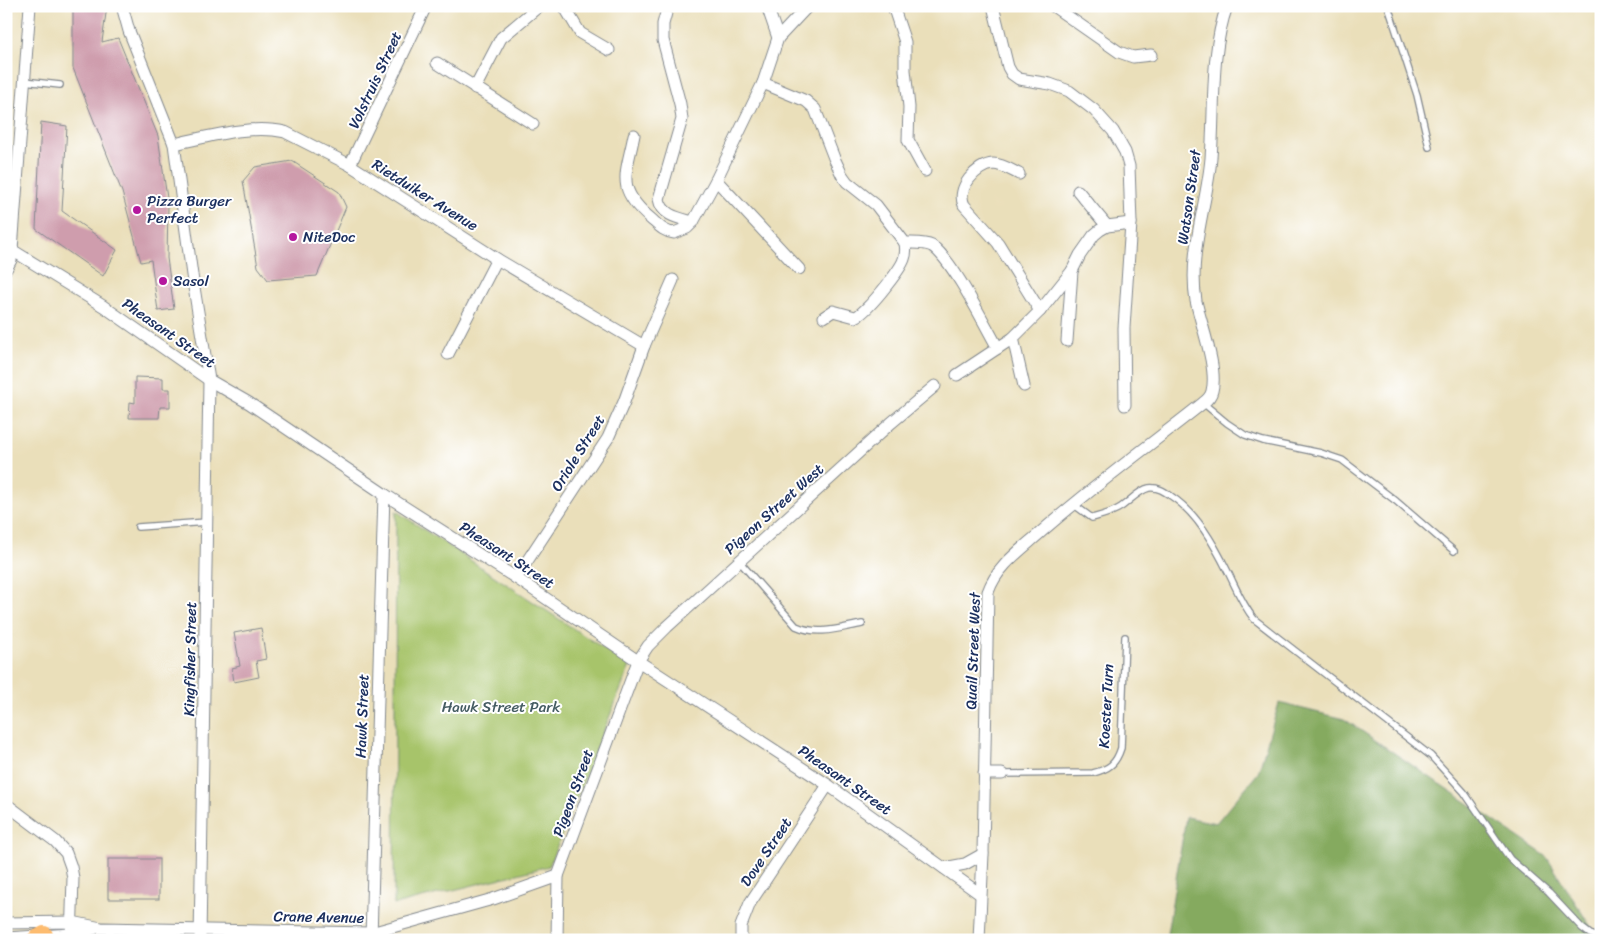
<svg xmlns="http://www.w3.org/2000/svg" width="1607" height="946" font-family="Sriracha,sans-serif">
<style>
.green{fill:#a7c46b;stroke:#617a64}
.forest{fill:#85aa5f;stroke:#506c5e}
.building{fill:#cf9dad}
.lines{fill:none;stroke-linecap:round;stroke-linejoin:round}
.lane-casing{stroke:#82878c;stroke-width:8}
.street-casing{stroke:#82878c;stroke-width:13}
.primary-casing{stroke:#82878c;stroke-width:19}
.lane{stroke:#fff;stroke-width:5.5}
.street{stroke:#fff;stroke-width:11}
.primary{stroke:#fdbc70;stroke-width:18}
.poi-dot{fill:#b5179e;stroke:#fff;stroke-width:2}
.labels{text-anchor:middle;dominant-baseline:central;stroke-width:4;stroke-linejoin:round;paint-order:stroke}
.street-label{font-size:15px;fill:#1b2f5e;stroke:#fff}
.poi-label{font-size:15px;fill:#1b2f5e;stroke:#fff;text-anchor:start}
.park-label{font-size:15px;fill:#455c62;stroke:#fff}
</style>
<rect width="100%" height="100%" fill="#fff"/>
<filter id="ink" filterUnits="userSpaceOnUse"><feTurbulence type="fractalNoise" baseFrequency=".02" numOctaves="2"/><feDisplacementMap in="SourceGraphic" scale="10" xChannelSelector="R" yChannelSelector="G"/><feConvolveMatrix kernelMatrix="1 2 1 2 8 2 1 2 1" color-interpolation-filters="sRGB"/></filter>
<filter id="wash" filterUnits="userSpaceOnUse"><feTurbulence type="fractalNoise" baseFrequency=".0096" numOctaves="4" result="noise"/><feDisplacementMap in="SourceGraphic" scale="20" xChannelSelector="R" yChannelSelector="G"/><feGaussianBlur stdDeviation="1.12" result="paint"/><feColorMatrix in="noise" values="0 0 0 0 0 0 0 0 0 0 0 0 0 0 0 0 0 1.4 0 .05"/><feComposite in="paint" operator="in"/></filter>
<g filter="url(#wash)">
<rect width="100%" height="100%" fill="#eadfba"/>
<path class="green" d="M396,511L630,666L549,866L394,905Z"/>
<path class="forest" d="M1279,703L1344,719L1546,856L1599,940H1166L1186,817L1216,823L1258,773Z"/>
<g id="blocks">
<g class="building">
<path d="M73,6H107L102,42L118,38L158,136L168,205L167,258L174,309L158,311L151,260L141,262L122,192L73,68Z"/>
<path d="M41,122L67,126L62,211L117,250L103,276L36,229Z"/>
<path d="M292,161L339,192L346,207L317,276L268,280L258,267L243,181L255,167Z"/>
<path d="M135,377L163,378V389H170V407H160L159,418H129L130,402L135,403Z"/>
<path d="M261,628L266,659L256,661L259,677L234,682L232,668L240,666L234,633Z"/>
<rect x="108" y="859" width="51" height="40"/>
</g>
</g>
</g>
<g filter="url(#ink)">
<use href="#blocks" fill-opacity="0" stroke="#82878c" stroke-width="1"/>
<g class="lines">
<defs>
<g id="lane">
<path d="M1388,6L1417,95L1429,147"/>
<path d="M24,81L60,85"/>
<path d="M1203,403L1227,423L1245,435L1263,441L1321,453L1342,460L1396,501L1454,551"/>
<path d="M1073,504L1092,518C1103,515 1112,513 1121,507C1130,501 1139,490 1149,488C1158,487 1164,491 1171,496C1197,513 1214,544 1228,572C1236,588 1242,604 1254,619L1431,756L1464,792L1510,859L1549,893L1582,928L1590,934L1601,938"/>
<path d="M138,527L207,522"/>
<path d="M739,561L796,626C818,636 840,628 862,624"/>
<path d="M1002,774L1093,773C1109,769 1116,764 1121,748L1125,637"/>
</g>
<g id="street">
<path d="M122,6L129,31L174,144L192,275L209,380L200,940"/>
<path d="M564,6L580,33L609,50"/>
<path d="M767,6L778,38"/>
<path d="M893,6L905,42V70L909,107L908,140L925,171"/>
<path d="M993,6L1008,67L1012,74L1019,79L1050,84L1069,91L1094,110L1113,131L1125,152L1129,166L1131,223L1124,328L1125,405"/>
<path d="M1053,6L1119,52L1133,57L1151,55"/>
<path d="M666,13L663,24V40L680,104L682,119L659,199C662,216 679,218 693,222"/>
<path d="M437,63L533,124"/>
<path d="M763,83L778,38L808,6"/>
<path d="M475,88L501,38L539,6"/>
<path d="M634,135C626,176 615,188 651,219C658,225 664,232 674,233L687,228L693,222L716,180L763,83L806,101L815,109L834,158L842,175L847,182L876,205L905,243C913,243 924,242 932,246C952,259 985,325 998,348"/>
<path d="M174,144C208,137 250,124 285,132L350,165L497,259L644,346"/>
<path d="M350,165L426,6"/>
<path d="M1019,174C1011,170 1002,164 993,164C976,165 956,189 964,205L998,243L1040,311"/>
<path d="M716,180L799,269"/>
<path d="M1078,191L1107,226"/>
<path d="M12,250L103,306L209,380L249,403L384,494L516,578L638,661L828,785L980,894"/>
<path d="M6,269L11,260L12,250L30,6"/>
<path d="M824,317L833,311L855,317C865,315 901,269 904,259C906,254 906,249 905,243"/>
<path d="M1013,338L1024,386"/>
<path d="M1067,341L1072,271L1080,255L1094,235L1100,230L1107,226L1131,223"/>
<path d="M448,354L497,259"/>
<path d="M957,375L1013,338L1040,311L1072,271"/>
<path d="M516,578L608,438L624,402L644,346L673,280"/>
<path d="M984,774H1002"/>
<path d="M6,804L55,841L66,853L71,867L73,878L71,940"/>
<path d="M944,868L965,864L983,854"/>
<path d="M6,923L72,922L101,928L371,933L493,899L558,876"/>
<path d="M6,938L71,934L94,929"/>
<path d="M371,938L384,494"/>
<path d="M557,940L558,876L638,661L648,646L667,627L891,423L935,386"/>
<path d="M741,940V926L750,903L828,785"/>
<path d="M979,940L983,854L988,592C997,566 1021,550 1041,532C1093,486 1149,446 1203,403C1207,400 1211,396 1212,391C1218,368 1201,325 1196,301C1188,253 1207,205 1211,158C1215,107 1210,54 1227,6"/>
</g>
<path id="primary" d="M35,940L44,935"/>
</defs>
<use href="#lane" class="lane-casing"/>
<use href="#street" class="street-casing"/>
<use href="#primary" class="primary-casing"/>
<use href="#lane" class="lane"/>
<use href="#street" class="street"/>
<use href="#primary" class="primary"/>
</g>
</g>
<g class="poi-dot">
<circle cx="137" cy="210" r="5"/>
<circle cx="293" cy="237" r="5"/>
<circle cx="163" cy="281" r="5"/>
</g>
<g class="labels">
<g class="street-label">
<text transform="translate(375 80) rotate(-65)">Volstruis Street</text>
<text transform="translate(425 195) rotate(32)">Rietduiker Avenue</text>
<text transform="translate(1189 197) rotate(-82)">Watson Street</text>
<text transform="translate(169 333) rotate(35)">Pheasant Street</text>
<text transform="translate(578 453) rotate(-58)">Oriole Street</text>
<text transform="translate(774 509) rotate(-42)">Pigeon Street West</text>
<text transform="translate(507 555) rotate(33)">Pheasant Street</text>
<text transform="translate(973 651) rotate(-88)">Quail Street West</text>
<text transform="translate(190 659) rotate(-89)">Kingfisher Street</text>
<text transform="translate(1106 706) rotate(-87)">Koester Turn</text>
<text transform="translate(362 716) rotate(-88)">Hawk Street</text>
<text transform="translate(845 780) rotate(35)">Pheasant Street</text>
<text transform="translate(573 793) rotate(-70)">Pigeon Street</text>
<text transform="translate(766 852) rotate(-56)">Dove Street</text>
<text transform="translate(319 917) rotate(1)">Crane Avenue</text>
</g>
<g class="poi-label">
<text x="147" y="201">Pizza Burger<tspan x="147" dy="17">Perfect</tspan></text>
<text x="303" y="237">NiteDoc</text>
<text x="173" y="281">Sasol</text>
</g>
<g class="park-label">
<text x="501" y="707">Hawk Street Park</text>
</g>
</g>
<rect width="1607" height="946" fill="none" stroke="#fff" stroke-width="25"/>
</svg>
